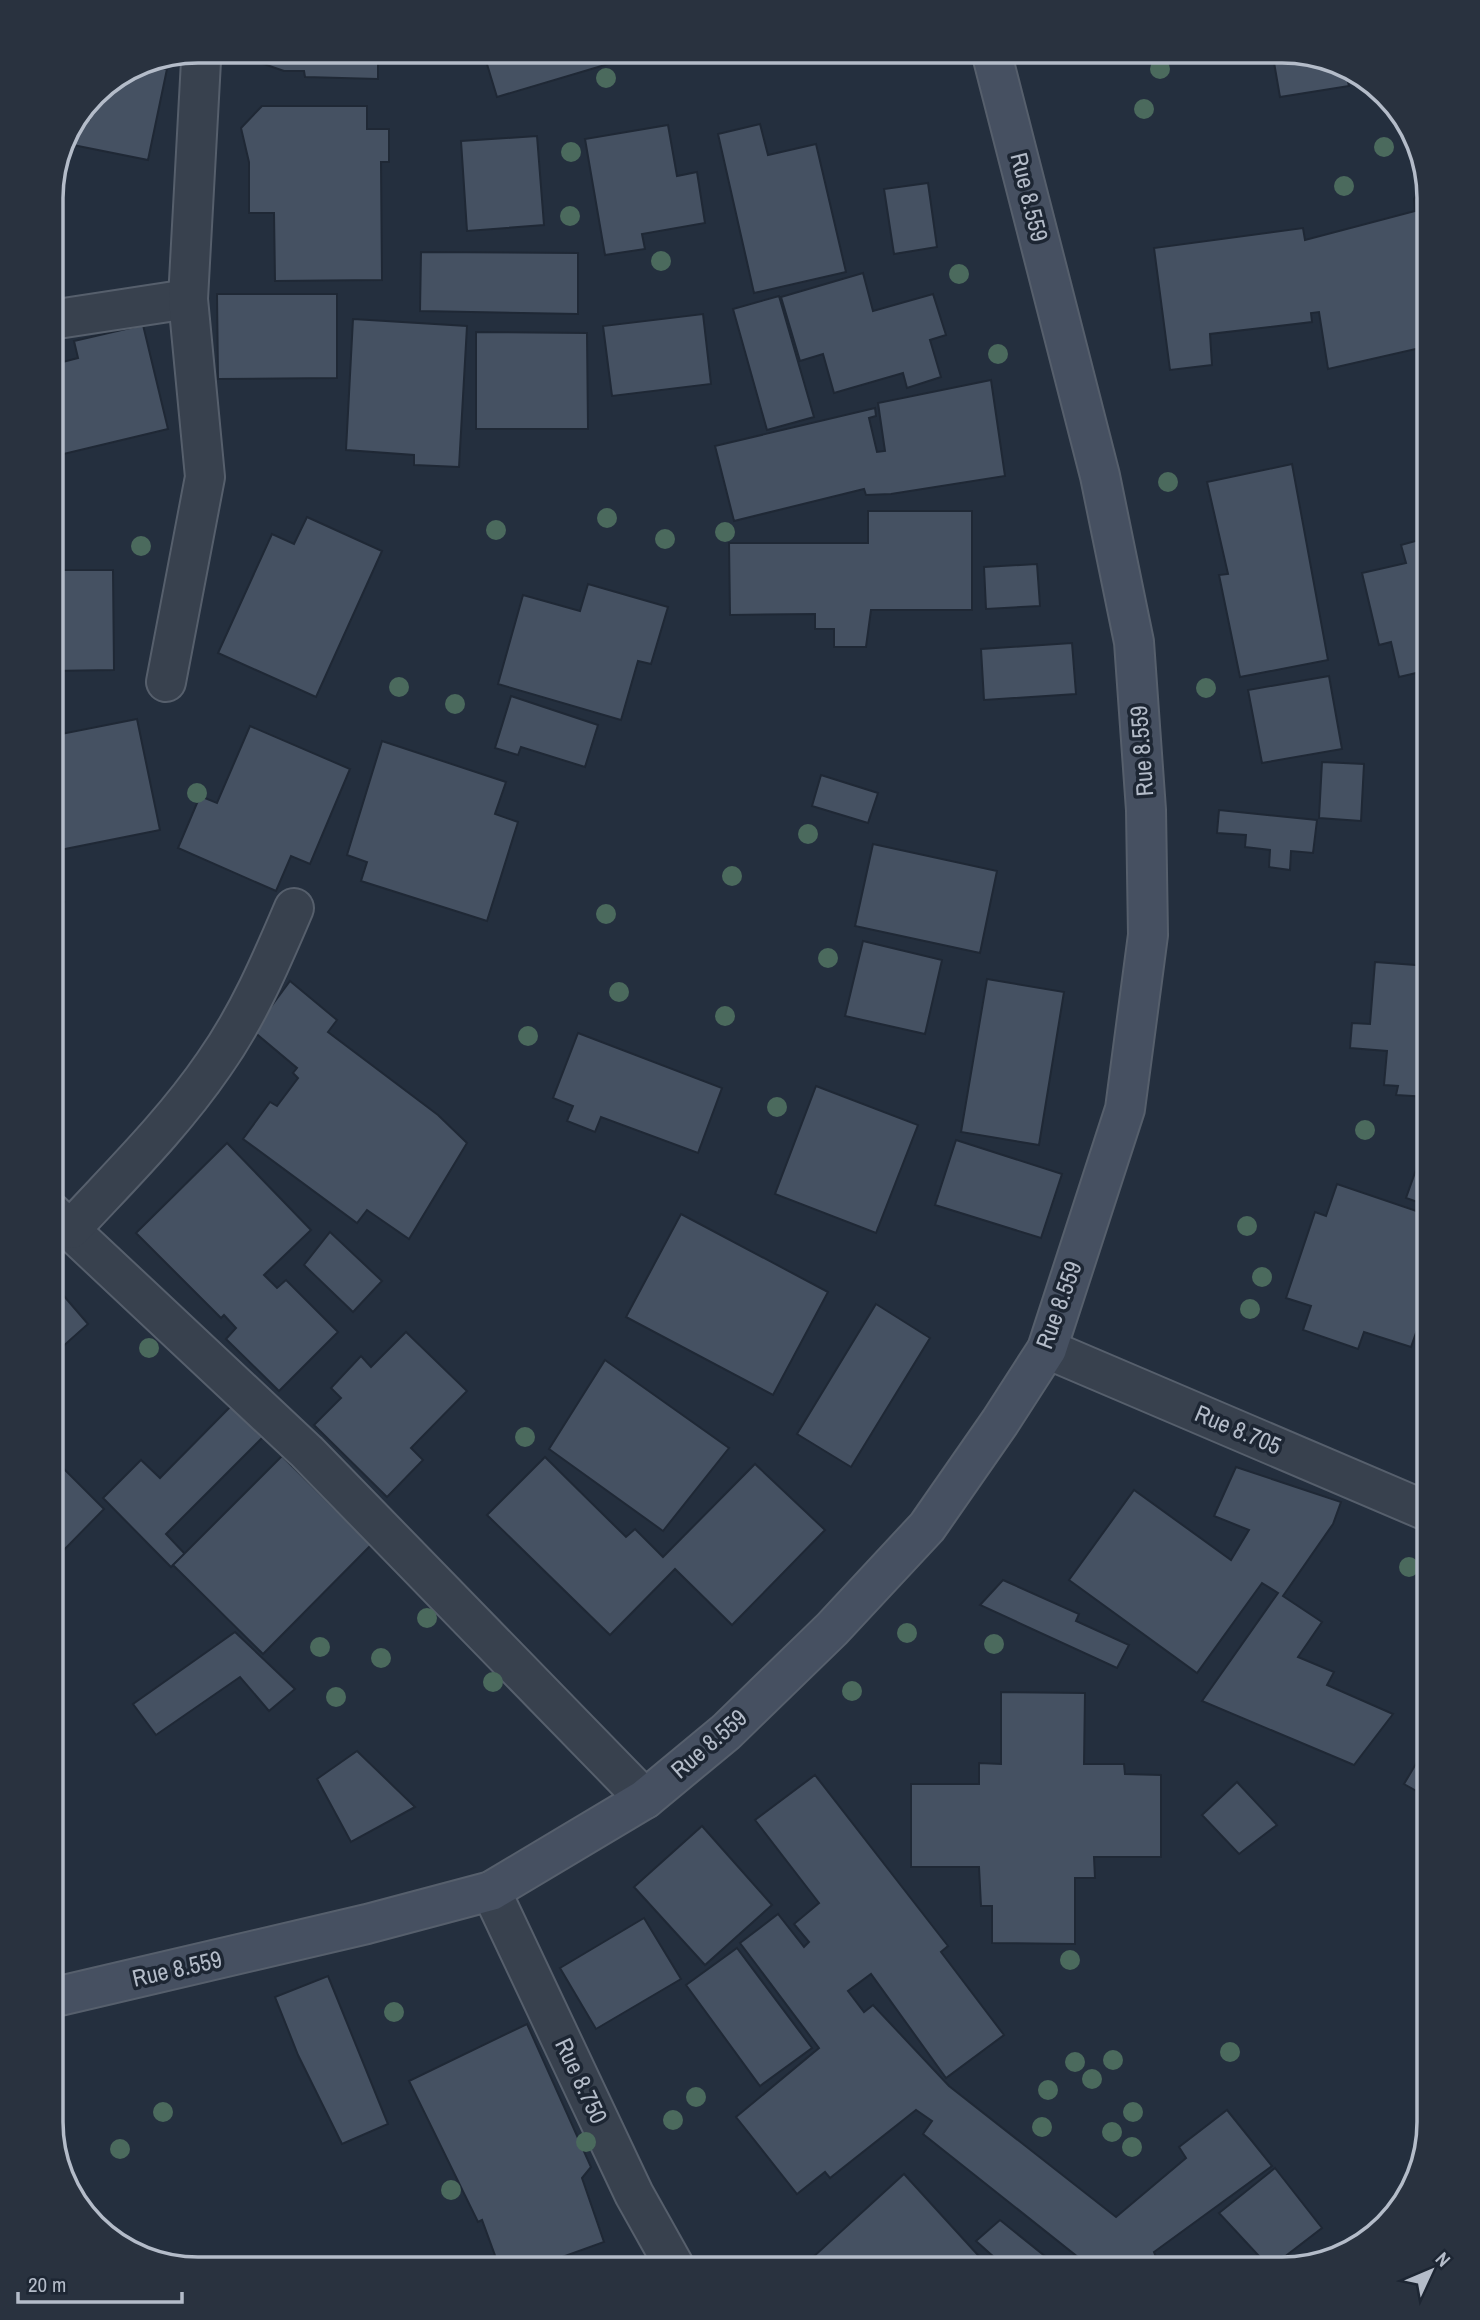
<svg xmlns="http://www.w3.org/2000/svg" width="1480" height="2320" font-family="'Archivo Narrow',sans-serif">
  <rect width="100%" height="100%" fill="#242f3e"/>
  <g fill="#455162" stroke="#1f2835" stroke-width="2">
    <polygon points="233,51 368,51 368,54 378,54 378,79 305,77 304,71 284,71 232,53"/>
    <polygon points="483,51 612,51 615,62 497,97"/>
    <polygon points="1272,51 1292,51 1345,69 1349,86 1280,97"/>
    <polygon points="139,64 167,69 148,160 63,143 66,133 78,116 90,119 95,93"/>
    <polygon points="262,106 367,106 367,129 389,129 389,162 381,162 382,280 275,281 274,213 249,213 249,162 241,128"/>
    <polygon points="760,124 768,155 816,144 846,272 754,293 718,134"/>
    <polygon points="668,125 677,176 697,172 705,223 642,234 645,249 605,255 585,139"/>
    <polygon points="537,136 544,225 467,231 461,141"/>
    <polygon points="1425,181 1429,198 1429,346 1328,369 1319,312 1311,313 1312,322 1210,334 1212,365 1170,370 1154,248 1303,228 1305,240 1415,211 1414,199"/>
    <polygon points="928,183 937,247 894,254 884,189"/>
    <polygon points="421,252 578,253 578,314 420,311"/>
    <polygon points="863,273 873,311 933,294 946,335 930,340 941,377 907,388 903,373 834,393 823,354 800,361 781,297"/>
    <polygon points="217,294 337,294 337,378 218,379"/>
    <polygon points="779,296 814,417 767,430 733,309"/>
    <polygon points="703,314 711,384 612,396 603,326"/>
    <polygon points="353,319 467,326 459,467 414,465 414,455 346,450"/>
    <polygon points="143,325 168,429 51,457 51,365 78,358 74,341"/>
    <polygon points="476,332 587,333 588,429 476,429"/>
    <polygon points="1429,375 1429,400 1424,376"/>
    <polygon points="991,380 1005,476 891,494 866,495 864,489 734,521 715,446 875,408 876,416 869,418 877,452 885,451 878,403"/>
    <polygon points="1292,464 1328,660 1240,677 1219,575 1228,574 1207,482"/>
    <polygon points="868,511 972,511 972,610 871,610 866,647 834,647 834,629 815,629 815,614 730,615 729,543 868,543"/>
    <polygon points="307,517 382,551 316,697 218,653 272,534 294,544"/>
    <polygon points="1419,540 1429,583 1429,670 1399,677 1391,642 1379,645 1362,573 1406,563 1401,545"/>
    <polygon points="1037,564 1040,606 986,609 984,567"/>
    <polygon points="51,570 113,570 114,670 51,671"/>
    <polygon points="588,584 668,607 651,664 638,661 621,720 498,684 523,595 580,611"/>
    <polygon points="1072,643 1076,694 984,700 981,649"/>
    <polygon points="1329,676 1342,749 1262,763 1248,690"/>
    <polygon points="511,696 598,725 585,767 521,747 518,755 495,748"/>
    <polygon points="137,719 160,830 55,851 51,832 51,736"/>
    <polygon points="250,726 350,769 310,864 291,856 276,891 178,848 200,796 217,803"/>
    <polygon points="382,741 506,782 495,814 518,822 487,921 361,881 367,862 347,855"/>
    <polygon points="1322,762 1364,764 1361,821 1319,818"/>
    <polygon points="821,775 878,793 868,823 812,806"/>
    <polygon points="1428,790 1429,790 1429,862 1423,862"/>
    <polygon points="1219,810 1317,820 1313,853 1291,851 1290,870 1269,867 1270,850 1245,847 1246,835 1217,833"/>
    <polygon points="873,844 997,871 980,953 855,926"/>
    <polygon points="51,896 64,902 51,928"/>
    <polygon points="863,941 942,960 925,1034 845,1016"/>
    <polygon points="1375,962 1429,966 1429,1097 1396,1095 1398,1086 1384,1085 1387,1051 1350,1048 1352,1023 1370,1024"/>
    <polygon points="987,979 1064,992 1039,1145 961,1132"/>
    <polygon points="290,981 337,1020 328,1032 438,1115 467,1143 409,1239 367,1210 357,1223 243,1139 270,1102 277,1106 298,1078 293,1073 297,1068 253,1031"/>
    <polygon points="578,1033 722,1088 698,1153 601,1117 595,1132 567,1121 573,1106 553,1098"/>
    <polygon points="816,1086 918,1125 876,1233 775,1194"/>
    <polygon points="956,1140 1062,1174 1041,1238 935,1205"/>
    <polygon points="227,1143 311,1230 264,1275 277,1288 286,1280 338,1332 279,1391 226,1339 236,1328 224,1315 221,1318 136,1233"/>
    <polygon points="1417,1167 1429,1171 1429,1206 1406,1198"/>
    <polygon points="1337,1184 1428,1215 1429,1210 1429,1318 1422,1316 1411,1347 1364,1332 1358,1349 1303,1330 1311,1306 1286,1298 1315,1212 1326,1216"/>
    <polygon points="681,1214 828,1292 773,1395 626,1317"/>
    <polygon points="330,1232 382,1281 353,1312 304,1265"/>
    <polygon points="51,1281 88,1324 51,1357"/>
    <polygon points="876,1304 930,1338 851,1467 797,1434"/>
    <polygon points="406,1332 467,1391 411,1448 423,1460 387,1497 314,1425 341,1398 331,1388 361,1356 371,1367"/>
    <polygon points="605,1360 729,1448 663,1531 549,1449"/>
    <polygon points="235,1402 267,1433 166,1534 185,1554 171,1567 103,1498 141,1460 160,1478"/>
    <polygon points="51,1456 104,1509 56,1558 51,1553"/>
    <polygon points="282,1456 371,1545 263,1654 173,1565"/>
    <polygon points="545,1457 626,1537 635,1529 663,1557 755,1464 825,1530 732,1625 675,1569 610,1635 487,1515"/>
    <polygon points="1236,1467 1341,1502 1333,1524 1283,1596 1322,1622 1298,1657 1334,1672 1327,1685 1393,1714 1354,1765 1202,1701 1278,1593 1262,1583 1197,1673 1069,1580 1134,1490 1231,1560 1249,1530 1214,1516"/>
    <polygon points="1003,1580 1079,1614 1076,1621 1129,1645 1117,1668 980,1605"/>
    <polygon points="235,1632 295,1689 269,1711 240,1677 156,1735 133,1704"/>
    <polygon points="1001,1692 1085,1693 1084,1764 1124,1764 1125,1774 1161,1775 1161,1857 1094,1857 1095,1878 1075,1878 1075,1944 992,1943 992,1906 981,1906 979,1867 911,1867 911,1784 979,1784 979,1763 1001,1764"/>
    <polygon points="357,1751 415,1807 351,1842 317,1779"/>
    <polygon points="1420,1757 1429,1762 1429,1798 1404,1784"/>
    <polygon points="815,1775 948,1946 941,1952 1004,2035 946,2078 871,1974 848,1991 864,2012 873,2005 949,2086 1116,2217 1186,2158 1179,2147 1227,2110 1272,2166 1154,2252 1161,2269 1093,2269 923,2134 932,2121 916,2110 830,2178 825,2172 797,2194 736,2117 819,2048 740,1943 778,1914 804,1947 809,1942 794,1924 819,1903 755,1820"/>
    <polygon points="1237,1782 1277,1825 1239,1854 1202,1815"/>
    <polygon points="702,1826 772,1905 705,1965 634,1887"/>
    <polygon points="644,1918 681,1979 596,2029 560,1968"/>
    <polygon points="737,1948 812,2048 760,2086 686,1985"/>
    <polygon points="328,1976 388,2124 342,2144 298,2055 275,1997"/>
    <polygon points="527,2024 591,2167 582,2178 604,2242 529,2269 500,2269 482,2220 478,2222 409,2081"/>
    <polygon points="1275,2168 1322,2228 1270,2268 1219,2213"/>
    <polygon points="904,2174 987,2265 982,2269 822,2269 812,2258"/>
    <polygon points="1000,2220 1061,2269 1001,2269 1004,2266 976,2241"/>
    <polygon points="442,2259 444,2269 387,2269"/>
  </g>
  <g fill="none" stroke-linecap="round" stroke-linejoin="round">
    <defs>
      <g id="minor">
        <polyline points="51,320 188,299"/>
        <polyline points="166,682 205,477 188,299 201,61 204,51"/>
        <polyline points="51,1212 307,1452 645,1799"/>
        <path d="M71,1229C120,1176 173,1124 214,1064C248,1016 271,962 294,908"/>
        <polyline points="1047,1349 1429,1512"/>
        <polyline points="491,1891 634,2194 676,2269"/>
      </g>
      <polyline id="secondary" points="51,1998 367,1924 491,1891 645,1799 726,1732 832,1629 927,1527 1000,1422 1047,1349 1125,1109 1148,935 1146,810 1134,642 1100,476 991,51"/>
    </defs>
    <use href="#minor" stroke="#565f6c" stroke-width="42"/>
    <use href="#secondary" stroke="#565f6c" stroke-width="42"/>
    <use href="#minor" stroke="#38414e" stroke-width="38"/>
    <use href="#secondary" stroke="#465061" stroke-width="38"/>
  </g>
  <g fill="#4b6a5d">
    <circle cx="1160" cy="69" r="10"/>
    <circle cx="606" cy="78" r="10"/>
    <circle cx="1144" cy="109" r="10"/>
    <circle cx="1384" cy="147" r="10"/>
    <circle cx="571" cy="152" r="10"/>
    <circle cx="1344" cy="186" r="10"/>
    <circle cx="570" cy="216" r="10"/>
    <circle cx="661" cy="261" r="10"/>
    <circle cx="959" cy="274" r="10"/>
    <circle cx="998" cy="354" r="10"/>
    <circle cx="1168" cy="482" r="10"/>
    <circle cx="607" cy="518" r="10"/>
    <circle cx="496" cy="530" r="10"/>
    <circle cx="725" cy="532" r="10"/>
    <circle cx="665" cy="539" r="10"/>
    <circle cx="141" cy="546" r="10"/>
    <circle cx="399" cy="687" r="10"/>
    <circle cx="1206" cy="688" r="10"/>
    <circle cx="455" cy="704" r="10"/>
    <circle cx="197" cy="793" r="10"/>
    <circle cx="808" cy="834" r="10"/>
    <circle cx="732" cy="876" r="10"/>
    <circle cx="606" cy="914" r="10"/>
    <circle cx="828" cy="958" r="10"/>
    <circle cx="619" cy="992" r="10"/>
    <circle cx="725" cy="1016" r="10"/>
    <circle cx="528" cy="1036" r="10"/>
    <circle cx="777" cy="1107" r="10"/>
    <circle cx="1365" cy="1130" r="10"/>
    <circle cx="1247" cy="1226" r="10"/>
    <circle cx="1262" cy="1277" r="10"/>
    <circle cx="1250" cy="1309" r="10"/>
    <circle cx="149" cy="1348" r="10"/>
    <circle cx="525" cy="1437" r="10"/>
    <circle cx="1409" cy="1567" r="10"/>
    <circle cx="427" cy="1618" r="10"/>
    <circle cx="907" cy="1633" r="10"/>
    <circle cx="994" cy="1644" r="10"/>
    <circle cx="320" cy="1647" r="10"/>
    <circle cx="381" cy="1658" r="10"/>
    <circle cx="493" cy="1682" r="10"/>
    <circle cx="852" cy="1691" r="10"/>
    <circle cx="336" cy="1697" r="10"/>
    <circle cx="1070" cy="1960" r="10"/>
    <circle cx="394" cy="2012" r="10"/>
    <circle cx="1230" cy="2052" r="10"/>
    <circle cx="1113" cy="2060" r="10"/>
    <circle cx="1075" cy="2062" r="10"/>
    <circle cx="1092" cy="2079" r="10"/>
    <circle cx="1048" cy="2090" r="10"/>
    <circle cx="696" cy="2097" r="10"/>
    <circle cx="163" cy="2112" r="10"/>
    <circle cx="1133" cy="2112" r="10"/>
    <circle cx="673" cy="2120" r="10"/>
    <circle cx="1042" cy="2127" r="10"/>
    <circle cx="1112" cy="2132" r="10"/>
    <circle cx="586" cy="2142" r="10"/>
    <circle cx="1132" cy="2147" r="10"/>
    <circle cx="120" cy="2149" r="10"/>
    <circle cx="451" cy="2190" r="10"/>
  </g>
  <g text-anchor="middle" stroke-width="7" stroke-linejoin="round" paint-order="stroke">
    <g font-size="24" fill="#b4bcc9" stroke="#1d2633">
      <text transform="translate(1029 197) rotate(76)" y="8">Rue 8.559</text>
      <text transform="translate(1142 751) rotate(-94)" y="8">Rue 8.559</text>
      <text transform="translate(1059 1305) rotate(-70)" y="8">Rue 8.559</text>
      <text transform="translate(1238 1430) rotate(23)" y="8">Rue 8.705</text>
      <text transform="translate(709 1744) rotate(-41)" y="8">Rue 8.559</text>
      <text transform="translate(177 1969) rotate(-13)" y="8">Rue 8.559</text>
      <text transform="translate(581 2081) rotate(65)" y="8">Rue 8.750</text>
    </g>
  </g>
  <path d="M0 0H1480V2320H0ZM198 63H1282A135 135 0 0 1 1417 198V2122A135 135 0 0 1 1282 2257H198A135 135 0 0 1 63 2122V198A135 135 0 0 1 198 63Z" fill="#29323f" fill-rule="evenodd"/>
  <path fill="none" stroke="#b4bcc9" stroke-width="3.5" d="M198 63H1282A135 135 0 0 1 1417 198V2122A135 135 0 0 1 1282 2257H198A135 135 0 0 1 63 2122V198A135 135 0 0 1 198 63Z"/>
  <g transform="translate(1431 2271) rotate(46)" stroke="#1d2633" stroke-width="5" paint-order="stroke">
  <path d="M0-5L12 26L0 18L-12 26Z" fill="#b4bcc9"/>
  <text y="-10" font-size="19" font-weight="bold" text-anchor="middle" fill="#b4bcc9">N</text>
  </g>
  <path d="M18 2292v10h164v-10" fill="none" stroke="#b4bcc9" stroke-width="3.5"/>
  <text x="28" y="2292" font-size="21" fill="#b4bcc9" stroke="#1d2633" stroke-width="5" paint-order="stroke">20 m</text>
</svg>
